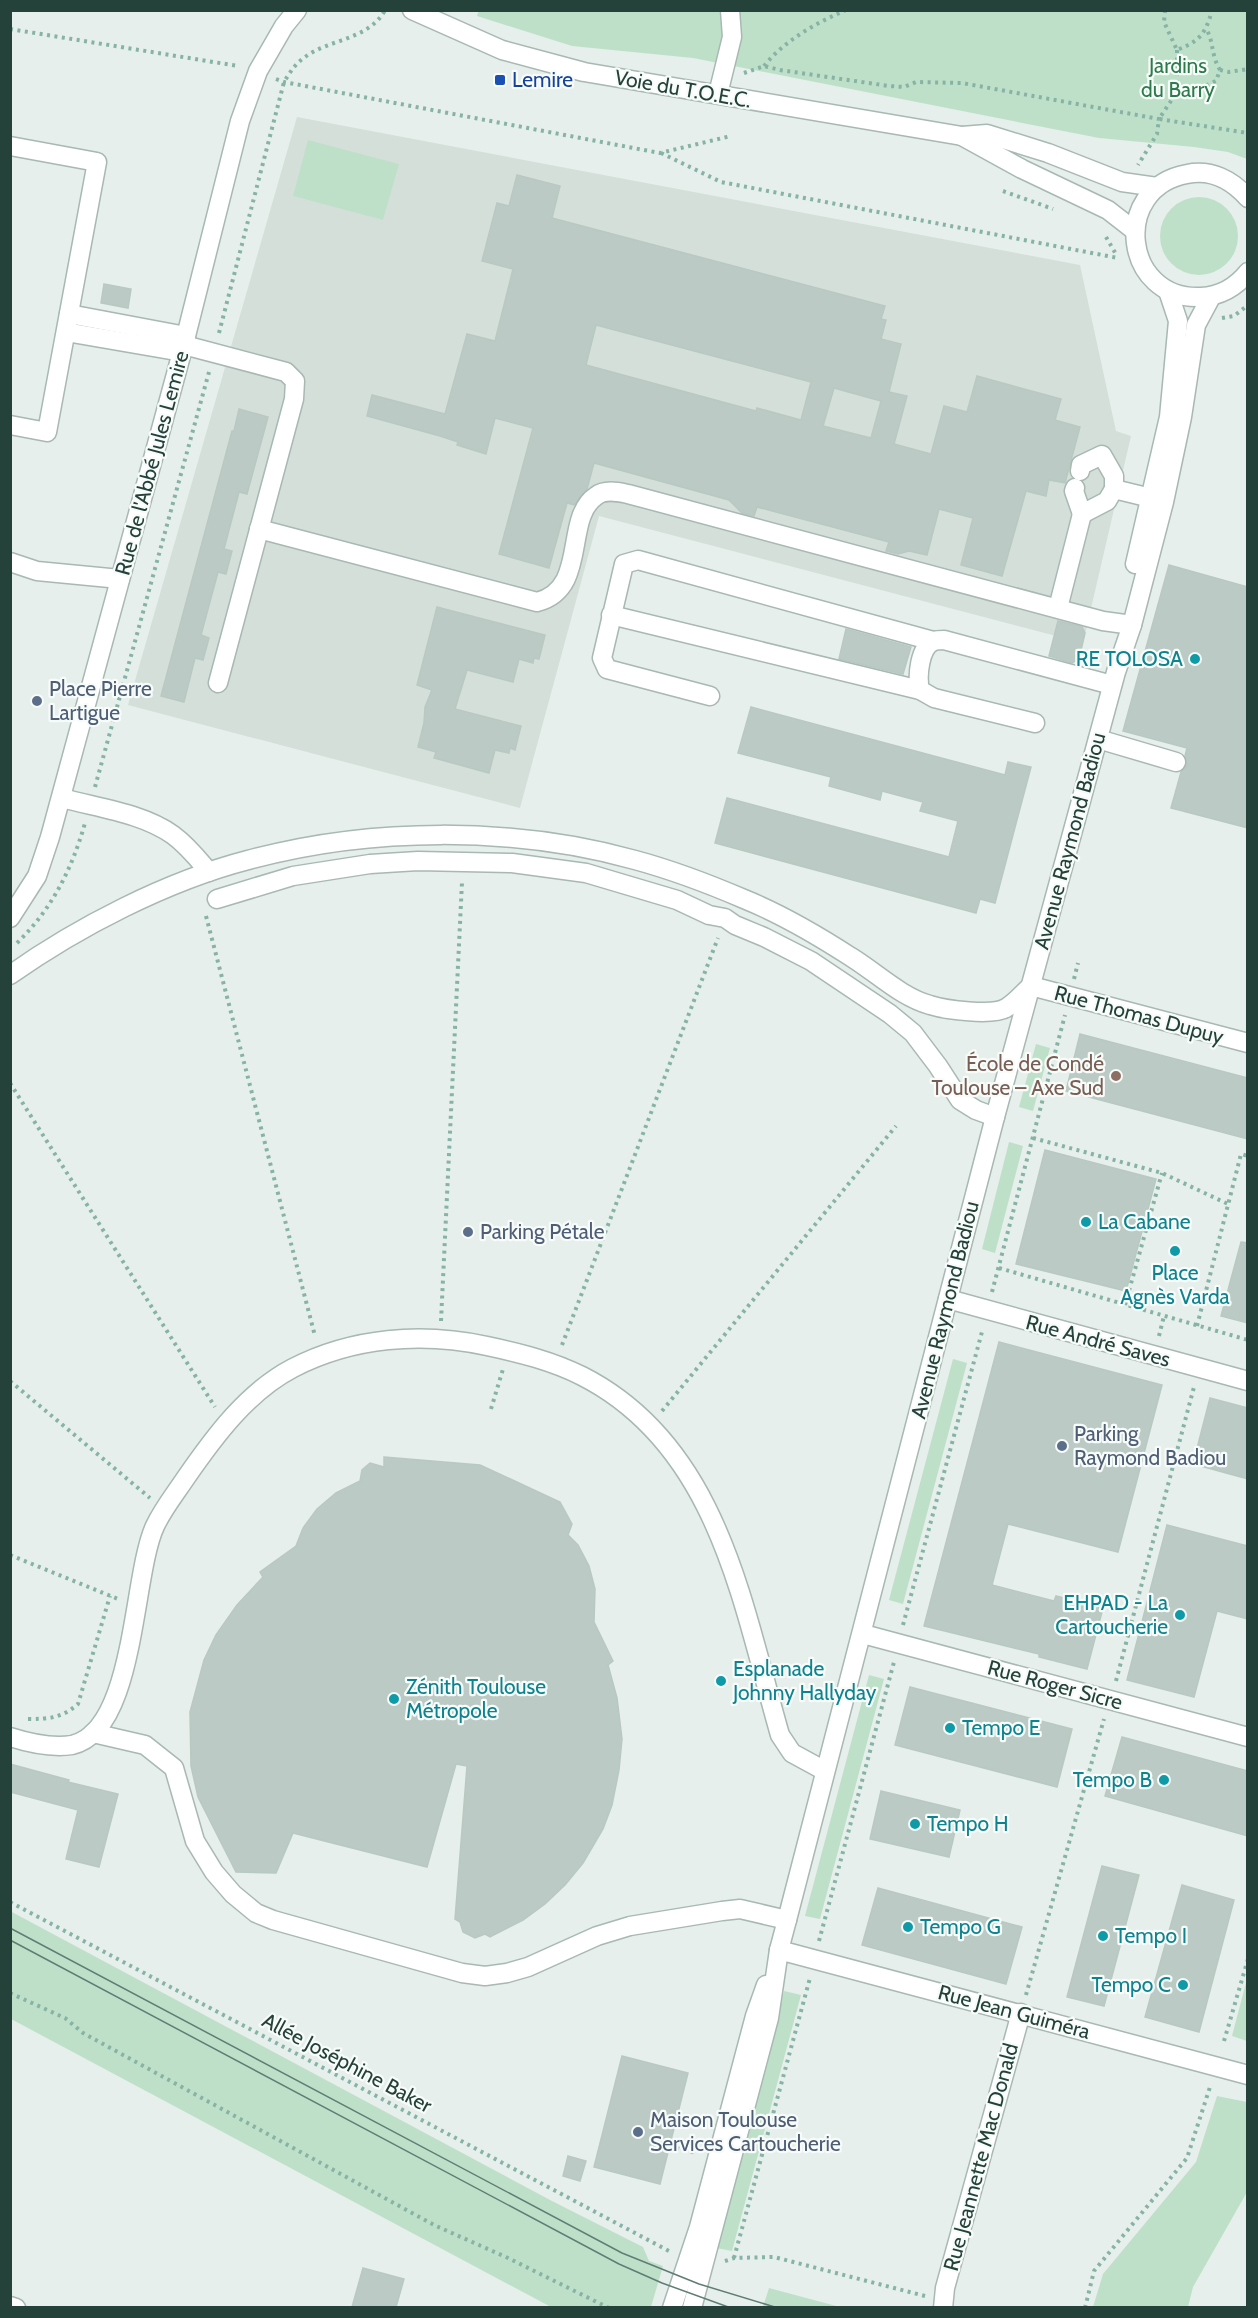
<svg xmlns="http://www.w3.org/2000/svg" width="1258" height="2318" font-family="Cabin,sans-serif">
  <rect width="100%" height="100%" fill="#e6efeb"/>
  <polygon fill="#d4dfda" points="297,117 1080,265 1116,431 1131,436 1083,643 599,516 520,808 128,705"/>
  <g fill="#bfe0c8">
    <polygon points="479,10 1247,11 1247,159 1228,152 1194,147 1099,138 693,58 572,46 477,16"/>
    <polygon points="308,140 399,164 383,220 293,196"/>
    <circle cx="1199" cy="236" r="39"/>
    <polygon points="1036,1044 1050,1048 1033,1111 1019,1107"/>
    <polygon points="1009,1142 1023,1146 995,1253 982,1249"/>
    <polygon points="953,1359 967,1363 903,1604 889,1600"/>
    <polygon points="869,1675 884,1679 820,1919 805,1916"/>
    <polygon points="10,1911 552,2201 643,2247 649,2261 663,2266 651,2307 551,2307 11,2019"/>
    <polygon points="1247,1979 1248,2041 1247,2041 1232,2036"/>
    <polygon points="784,1991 801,1995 732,2251 716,2248"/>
    <polygon points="1217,2096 1247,2102 1247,2192 1193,2287 1188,2307 1093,2307 1103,2274 1196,2162"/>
    <polygon points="769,2288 840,2307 763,2307"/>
  </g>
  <g fill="#bbcac4" stroke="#b8c9c2" stroke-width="1.5" fill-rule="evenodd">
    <path d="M517,175L560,186L552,218L885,306L881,319L886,320L881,339L901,344L889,392L907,396L894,444L931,454L944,406L967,412L977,376L1061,399L1055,420L1080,427L1065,483L1049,480L1046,496L1026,491L1002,576L961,565L973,518L939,509L927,555L909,551L898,554L886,551L889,542L757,507L754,516L742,513L729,500L594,463L587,489L574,505L567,503L549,568L499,554L533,428L495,418L486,454L457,445L458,442L440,436L367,416L372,395L445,414L467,334L495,341L513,269L482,261L497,203L509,206ZM596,325L811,382L801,420L757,408L756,411L586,365ZM834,388L881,401L871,438L823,426Z"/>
    <polygon points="104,284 131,289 128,308 101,303"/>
    <polygon points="239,409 268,417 247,494 239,492 224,549 232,551 226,574 218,572 201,635 209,638 203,660 195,658 184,702 161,696 232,431 234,431"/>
    <polygon points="1169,565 1248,587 1248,828 1171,808 1181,772 1187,765 1185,756 1187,748 1123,731"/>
    <polygon points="437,607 545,635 539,659 534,658 533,663 519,659 513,682 467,670 455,709 521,726 515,750 510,748 509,753 495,750 489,773 434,758 436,752 418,747 424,723 425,707 432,690 417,685"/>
    <polygon points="1058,621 1082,627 1085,633 1079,659 1072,663 1049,656"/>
    <polygon points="846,629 911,647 903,674 839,659"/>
    <polygon points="751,707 1005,775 1008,762 1031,767 995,903 980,899 976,913 715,843 727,798 949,857 958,821 920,811 923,802 882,791 880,800 829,786 831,777 738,753"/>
    <polygon points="1080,1034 1248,1078 1248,1139 1066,1091"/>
    <polygon points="1045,1150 1156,1179 1126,1291 1016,1264"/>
    <polygon points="1241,1242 1248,1243 1248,1323 1221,1316"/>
    <polygon points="999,1342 1162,1385 1118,1552 1008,1524 992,1585 1054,1601 1056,1596 1103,1608 1087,1669 1039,1657 1039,1654 924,1626"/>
    <polygon points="1210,1398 1248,1408 1248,1479 1193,1464"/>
    <polygon points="384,1457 480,1465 560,1502 572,1524 568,1535 578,1545 589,1566 595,1589 594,1622 613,1661 608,1665 617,1698 622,1739 619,1770 612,1805 603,1829 583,1863 565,1885 545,1904 523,1920 490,1937 485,1934 475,1938 463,1932 460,1922 455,1919 467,1766 456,1764 427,1867 293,1833 276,1873 236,1872 198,1797 191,1766 190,1712 204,1660 216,1635 237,1605 263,1577 260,1572 296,1546 303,1528 317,1509 336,1493 360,1481 362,1470 370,1463 384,1467"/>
    <polygon points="1167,1525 1248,1546 1248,1619 1217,1611 1194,1697 1127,1680"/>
    <polygon points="910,1687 1072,1729 1057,1787 895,1745"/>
    <polygon points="1122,1737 1248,1771 1248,1836 1105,1796"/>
    <polygon points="10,1764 69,1780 68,1782 118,1794 99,1867 66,1859 78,1810 10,1792"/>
    <polygon points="881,1791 960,1810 949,1857 870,1839"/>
    <polygon points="1102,1866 1139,1875 1104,2006 1067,1997"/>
    <polygon points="1182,1885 1234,1900 1199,2032 1145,2017"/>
    <polygon points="878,1888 1022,1927 1006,1984 862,1945"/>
    <polygon points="622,2056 688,2073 660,2184 594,2167"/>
    <polygon points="568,2156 586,2161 580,2181 563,2176"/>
    <polygon points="363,2268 404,2279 396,2307 352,2307"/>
  </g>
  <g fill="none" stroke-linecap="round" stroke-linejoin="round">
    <defs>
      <g id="minor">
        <polyline points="412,10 502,50 584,72 962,136 987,134 1048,153 1122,182 1157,187"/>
        <polyline points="718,94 732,37 730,10"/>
        <polyline points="962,136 1022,169 1108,210 1135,231"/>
        <polyline points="10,146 97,162 47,432 10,425"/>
        <path d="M1248,198C1232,180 1211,169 1187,174C1110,188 1123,301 1201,297C1220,296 1236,287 1248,272"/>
        <polyline points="69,314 186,336"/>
        <polyline points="66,332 182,352"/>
        <polyline points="184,345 286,372 295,381 294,399 218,683"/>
        <polyline points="1080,471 1081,465 1102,455 1114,476 1114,489 1163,501"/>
        <polyline points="1075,488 1074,491 1082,514 1107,501 1114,489"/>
        <path d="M259,529L537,602C589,589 563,518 596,496C605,489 618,492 628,494L1103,621L1132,625"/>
        <polyline points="10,562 37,571 120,579"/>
        <polyline points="1135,564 1169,417 1178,321 1168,291"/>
        <polyline points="1058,608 1082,514"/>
        <polyline points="611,615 920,690"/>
        <polyline points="710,696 607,669 602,658 624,564 638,560 933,641"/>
        <path d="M1035,723L934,698L920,690C917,677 919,647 934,641C937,640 941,640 944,640L1112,685"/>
        <polyline points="1098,739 1176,762"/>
        <path d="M62,798C98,808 142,813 173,835C188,846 198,859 209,872"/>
        <polyline points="217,899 293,876 370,864 418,861 512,863 586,873 677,900 709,915 725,918 735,925 764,937 811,961 890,1014 913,1033 938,1066 960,1100 976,1110 995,1117"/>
        <polyline points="10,918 37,876 50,837 182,352 240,121 258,71 284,26 297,10"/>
        <path d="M10,975C78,927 167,881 248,860C369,827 514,826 635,860C672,870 709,884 744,899C781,914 817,935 851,957C877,973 901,997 930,1005C946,1010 993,1016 1006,1008C1015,1003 1023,993 1031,986L1248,1043"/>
        <polyline points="948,1299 1248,1381"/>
        <polyline points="863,1634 1248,1737"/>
        <polyline points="93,1733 145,1745 174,1768 195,1841 214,1872 233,1894 256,1913 273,1920 462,1973 485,1976 507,1973 528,1967 597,1936 630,1926 722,1911 740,1909 787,1920"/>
        <path d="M10,1737C29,1743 53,1748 72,1745C136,1731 132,1575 155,1526C163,1509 175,1494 185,1479C214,1437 247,1392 293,1368C353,1337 422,1332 487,1346C520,1353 552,1361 582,1376C718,1445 742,1603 780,1735L792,1753L825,1771"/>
        <polyline points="779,1950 1248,2075"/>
        <polyline points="10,2306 16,2308"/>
        <polyline points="672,2308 699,2227 755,2016 766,1985"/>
        <polyline points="692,2308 769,2018 779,1950 787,1920 995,1117 1116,672 1132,625 1164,502 1182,417 1196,325 1211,297"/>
        <polyline points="943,2308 945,2288 1021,2013"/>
      </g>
    </defs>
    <use href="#minor" stroke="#a8b8b2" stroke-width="21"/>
    <g stroke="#86b3a5" stroke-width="4" stroke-dasharray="3 4.5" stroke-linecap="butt">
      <path d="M1165,10L1164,22L1177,50C1200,41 1206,33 1212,10"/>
      <polyline points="10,29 238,66"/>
      <polyline points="1177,50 1177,92 1159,119 1248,133"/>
      <path d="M764,66C785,40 816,23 846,10"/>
      <polyline points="1220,70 1229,72 1248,69"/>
      <polyline points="744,73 764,66 780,70 889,86 904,87 916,82 962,83 1159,119 1157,134 1138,165"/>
      <polyline points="276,79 284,82 660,153 731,136"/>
      <path d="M1177,92L1198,89L1216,81L1220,70C1211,55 1214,44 1207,30"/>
      <polyline points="661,153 721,182 1118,258"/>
      <polyline points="1003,191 1053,209"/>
      <polyline points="1106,237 1117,256"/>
      <polyline points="1222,318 1234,316 1248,305"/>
      <path d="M219,333L284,82C290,72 296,63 305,57C329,39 369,40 385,10"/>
      <polyline points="95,787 209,372"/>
      <polyline points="206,916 315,1336"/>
      <path d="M17,943C52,909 72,869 85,823"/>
      <polyline points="1074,979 1078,963"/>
      <polyline points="10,1083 215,1407"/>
      <polyline points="1033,1138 1162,1173 1228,1204"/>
      <polyline points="999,1268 1248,1340"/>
      <polyline points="992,1292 1065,1015"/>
      <polyline points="1125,1305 1162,1173"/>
      <polyline points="441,1321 462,882"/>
      <polyline points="1197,1326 1241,1154 1248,1156"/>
      <polyline points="1159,1336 1164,1316"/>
      <polyline points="562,1345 718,938"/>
      <polyline points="10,1381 150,1498"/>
      <polyline points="491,1409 503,1369"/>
      <polyline points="662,1411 896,1126"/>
      <polyline points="10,1555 118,1599"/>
      <polyline points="903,1625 983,1328"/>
      <polyline points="1116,1681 1194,1387"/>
      <path d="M28,1719C49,1719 62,1718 78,1704L110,1596"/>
      <polyline points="10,1902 669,2251"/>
      <polyline points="819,1941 894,1662"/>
      <polyline points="10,1993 65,2018 83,2033 434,2225 508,2258 609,2308"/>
      <polyline points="1026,1995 1104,1719"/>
      <polyline points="1224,2041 1248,1959"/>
      <polyline points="669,2146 696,2153"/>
      <polyline points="734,2258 810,1978"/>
      <polyline points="725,2261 734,2258 774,2257 925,2296"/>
      <polyline points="1085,2308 1094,2271 1187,2158 1210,2087"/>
    </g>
    <use href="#minor" stroke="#fff" stroke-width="18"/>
    <g stroke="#5f7d75" stroke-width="1.5">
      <polyline points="10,1928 622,2253 699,2284 778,2308"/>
      <polyline points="10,1940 619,2264 662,2283 731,2308"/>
    </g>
  </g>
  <rect fill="#1a4fb4" stroke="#f7fbf9" stroke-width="2" x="494" y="74" width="12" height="12" rx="3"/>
  <g fill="#0f9aa8" stroke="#f7fbf9" stroke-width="2">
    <circle cx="1195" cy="659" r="6"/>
    <circle cx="1086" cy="1222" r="6"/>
    <circle cx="1175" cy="1251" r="6"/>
    <circle cx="1180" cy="1615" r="6"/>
    <circle cx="721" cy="1681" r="6"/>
    <circle cx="394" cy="1699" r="6"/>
    <circle cx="950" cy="1728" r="6"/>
    <circle cx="1164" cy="1780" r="6"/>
    <circle cx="915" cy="1824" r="6"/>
    <circle cx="908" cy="1927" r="6"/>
    <circle cx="1103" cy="1936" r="6"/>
    <circle cx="1183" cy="1985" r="6"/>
  </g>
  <g fill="#5c6f8a" stroke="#f7fbf9" stroke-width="2">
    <circle cx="37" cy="701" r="6"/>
    <circle cx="468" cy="1232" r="6"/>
    <circle cx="1062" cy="1446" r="6"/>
    <circle cx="638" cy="2132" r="6"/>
  </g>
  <circle fill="#8d6e63" stroke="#f7fbf9" stroke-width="2" cx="1116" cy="1076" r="6"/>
  <g text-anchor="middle" stroke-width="4.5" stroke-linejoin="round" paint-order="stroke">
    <g font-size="21" fill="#2d7a4b" stroke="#f7fbf9">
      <text x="1178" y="73">Jardins<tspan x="1178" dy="24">du Barry</tspan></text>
    </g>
    <g font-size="21" fill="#164399" stroke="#f7fbf9" text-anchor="start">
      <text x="512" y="87">Lemire</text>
    </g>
    <g font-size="21" fill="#24423a" stroke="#f7fbf9">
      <text transform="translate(683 89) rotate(10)" y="7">Voie du T.O.E.C.</text>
      <text transform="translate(152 463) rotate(-75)" y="7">Rue de l'Abbé Jules Lemire</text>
      <text transform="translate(1070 841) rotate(-75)" y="7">Avenue Raymond Badiou</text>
      <text transform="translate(1139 1015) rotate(15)" y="7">Rue Thomas Dupuy</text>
      <text transform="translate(945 1310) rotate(-76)" y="7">Avenue Raymond Badiou</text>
      <text transform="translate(1098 1341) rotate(15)" y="7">Rue André Saves</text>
      <text transform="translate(1055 1685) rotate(15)" y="7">Rue Roger Sicre</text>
      <text transform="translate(1014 2012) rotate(15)" y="7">Rue Jean Guiméra</text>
      <text transform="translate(347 2063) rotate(28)" y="7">Allée Joséphine Baker</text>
      <text transform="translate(981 2157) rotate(-75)" y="7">Rue Jeannette Mac Donald</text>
    </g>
    <g font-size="21" fill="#0d838f" stroke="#f7fbf9" text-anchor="start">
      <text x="1183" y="666" text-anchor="end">RE TOLOSA</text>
      <text x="1098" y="1229">La Cabane</text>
      <text x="1175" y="1280" text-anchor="middle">Place<tspan x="1175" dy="24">Agnès Varda</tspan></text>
      <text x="1168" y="1610" text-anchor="end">EHPAD - La<tspan x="1168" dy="24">Cartoucherie</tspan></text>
      <text x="733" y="1676">Esplanade<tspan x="733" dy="24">Johnny Hallyday</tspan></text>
      <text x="406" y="1694">Zénith Toulouse<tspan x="406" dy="24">Métropole</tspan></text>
      <text x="962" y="1735">Tempo E</text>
      <text x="1152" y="1787" text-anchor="end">Tempo B</text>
      <text x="927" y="1831">Tempo H</text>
      <text x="920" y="1934">Tempo G</text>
      <text x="1115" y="1943">Tempo I</text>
      <text x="1171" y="1992" text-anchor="end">Tempo C</text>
    </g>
    <g font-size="21" fill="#4e5e75" stroke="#f7fbf9" text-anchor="start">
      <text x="49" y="696">Place Pierre<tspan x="49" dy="24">Lartigue</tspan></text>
      <text x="480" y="1239">Parking Pétale</text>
      <text x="1074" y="1441">Parking<tspan x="1074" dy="24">Raymond Badiou</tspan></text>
      <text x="650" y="2127">Maison Toulouse<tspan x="650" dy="24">Services Cartoucherie</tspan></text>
    </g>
    <g font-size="21" fill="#785e54" stroke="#f7fbf9" text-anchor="end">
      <text x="1104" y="1071">École de Condé<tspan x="1104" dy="24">Toulouse – Axe Sud</tspan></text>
    </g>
  </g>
  <rect width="1258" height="2318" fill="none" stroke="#24423a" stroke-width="24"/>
</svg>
